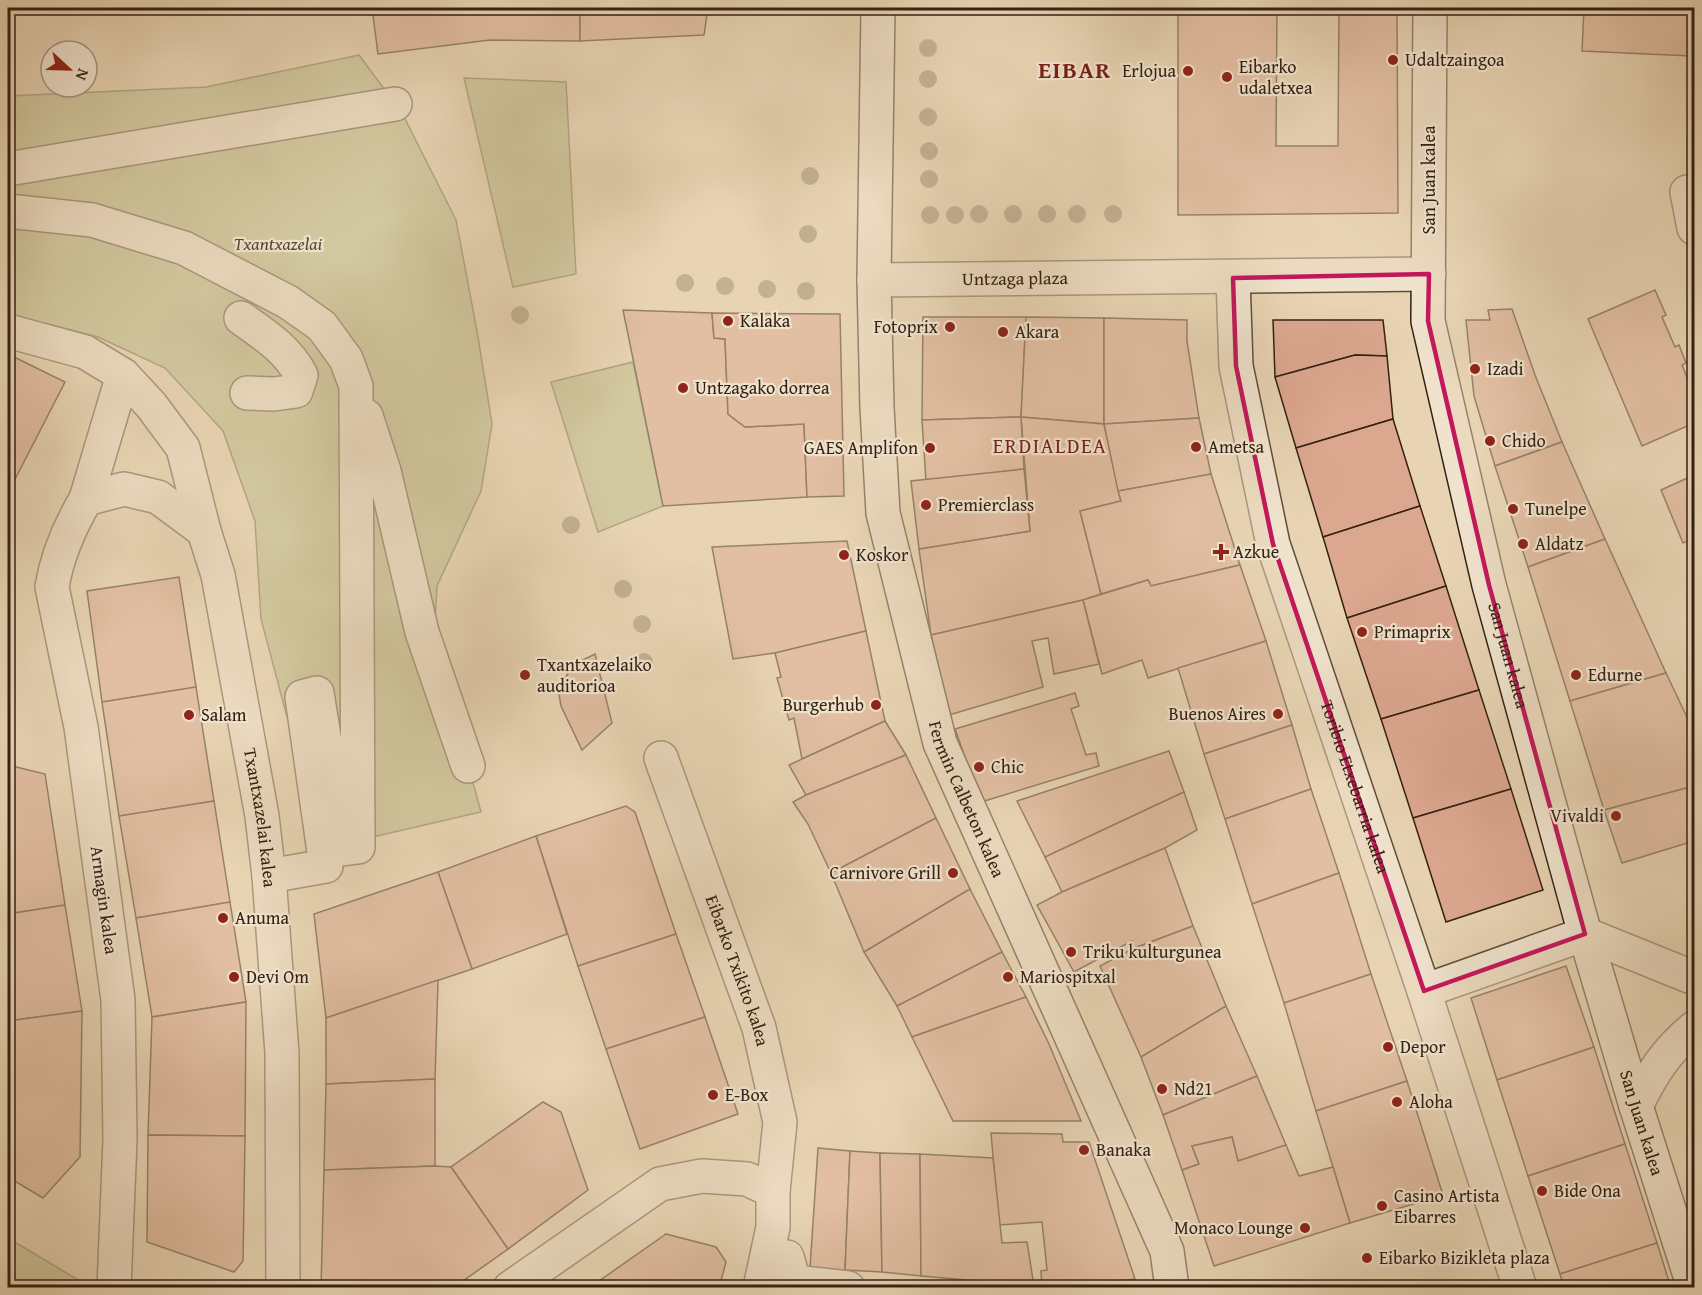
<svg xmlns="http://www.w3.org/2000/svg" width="1702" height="1295" font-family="'Gentium Book Plus',serif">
  <rect width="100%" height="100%" fill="#e8d4b3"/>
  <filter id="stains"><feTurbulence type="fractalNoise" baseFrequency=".00333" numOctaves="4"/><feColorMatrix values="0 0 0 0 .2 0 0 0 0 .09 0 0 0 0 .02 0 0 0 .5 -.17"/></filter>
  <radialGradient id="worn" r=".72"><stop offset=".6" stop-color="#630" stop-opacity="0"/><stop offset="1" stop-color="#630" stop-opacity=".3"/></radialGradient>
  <g fill="#babc8a" stroke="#776e4e" stroke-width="1.5">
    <polygon points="359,55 402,113 456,220 477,331 492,424 481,491 437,586 434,639 481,812 316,850 291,732 261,619 255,521 223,431 165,368 98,337 52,325 8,317 8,96 206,87"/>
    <polygon points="464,78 566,82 576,274 513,287"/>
    <polygon points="633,362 663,506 598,532 551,382"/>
    <polygon points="8,1238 90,1287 8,1287"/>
  </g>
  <g fill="#dca78f" stroke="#342112" stroke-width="1.5">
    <polygon points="372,8 580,8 580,41 490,40 378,54"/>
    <polygon points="580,8 708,8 704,35 580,41"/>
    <polygon points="1178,8 1277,8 1276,146 1338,146 1339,8 1397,8 1398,213 1178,215"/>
    <polygon points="1584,8 1680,8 1680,14 1693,14 1691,56 1582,51"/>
    <polygon points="1655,290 1666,315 1662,317 1675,347 1679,345 1686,363 1682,365 1694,395 1694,423 1642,446 1588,319"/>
    <polygon points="1512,309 1535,375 1562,442 1495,466 1474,396 1466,320 1490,320 1488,310"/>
    <polygon points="623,310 712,313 714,338 725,339 728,414 745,427 804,424 807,497 663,506"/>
    <polygon points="712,313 840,314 844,496 807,497 804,424 745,427 728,414 725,339 714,338"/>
    <polygon points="923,317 1026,317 1021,417 922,420"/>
    <polygon points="1026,317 1104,318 1104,424 1021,417"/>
    <polygon points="1104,318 1187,320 1187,341 1199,418 1104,424"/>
    <polygon points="1273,320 1383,320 1387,356 1355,355 1275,377"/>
    <polygon points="8,354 65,382 8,493"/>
    <polygon points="1355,355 1387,356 1393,419 1296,448 1275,377"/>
    <polygon points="1021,417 1104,424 1121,501 1080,511 1101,594 1083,600 931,635 919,549 1030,531"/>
    <polygon points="1021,417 1024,469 926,481 922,420"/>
    <polygon points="1199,418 1211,474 1118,491 1104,424"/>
    <polygon points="1393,419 1420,506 1323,537 1296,448"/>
    <polygon points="1562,442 1605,539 1528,567 1495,466"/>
    <polygon points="1024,469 1030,531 919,549 911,481"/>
    <polygon points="1211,474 1240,565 1151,586 1148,580 1101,594 1080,511 1121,501 1118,491"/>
    <polygon points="1694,475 1694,538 1683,543 1661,490"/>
    <polygon points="1420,506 1446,586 1347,618 1323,537"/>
    <polygon points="1605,539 1666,673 1570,701 1528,567"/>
    <polygon points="847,541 866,631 775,653 733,659 712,547"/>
    <polygon points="1240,565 1266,641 1148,678 1142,660 1102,674 1083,600 1148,580 1151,586"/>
    <polygon points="179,577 196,687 102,702 87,591"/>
    <polygon points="1446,586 1479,690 1381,719 1347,618"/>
    <polygon points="1083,600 1099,664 1054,674 1048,638 1032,641 1043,687 949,715 931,635"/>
    <polygon points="866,631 885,721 802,759 794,718 789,720 777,678 781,677 775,653"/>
    <polygon points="1266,641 1292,725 1204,754 1178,668"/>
    <polygon points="595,654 612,723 582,750 561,706 558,689 574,664"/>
    <polygon points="1666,673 1694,732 1694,786 1604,810 1570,701"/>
    <polygon points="196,687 214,801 119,816 102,702"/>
    <polygon points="1479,690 1511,789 1413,818 1381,719"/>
    <polygon points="1075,693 1079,706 1071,709 1086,755 1096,753 1099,766 981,802 955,729"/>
    <polygon points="885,721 906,755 806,795 789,765"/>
    <polygon points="1292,725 1311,789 1225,819 1204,754"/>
    <polygon points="1169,751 1184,792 1045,857 1017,801"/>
    <polygon points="906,755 936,818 831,873 808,824 793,802 806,795"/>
    <polygon points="8,765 45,774 65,905 8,914"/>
    <polygon points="1694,786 1694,841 1622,863 1604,810"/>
    <polygon points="1311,789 1339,873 1252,904 1225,819"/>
    <polygon points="1511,789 1543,890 1446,922 1413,818"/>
    <polygon points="1184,792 1197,830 1165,848 1062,892 1045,857"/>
    <polygon points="214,801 230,902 136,918 119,816"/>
    <polygon points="626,806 635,812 676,934 578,966 536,836"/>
    <polygon points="936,818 970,889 864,952 831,873"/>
    <polygon points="536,836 567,934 472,969 438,872"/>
    <polygon points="1165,848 1193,926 1132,949 1132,941 1074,972 1037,905 1062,892"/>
    <polygon points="438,872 472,969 326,1018 314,914"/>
    <polygon points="1339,873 1371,974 1284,1003 1252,904"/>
    <polygon points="970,889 1002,952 897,1006 864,952"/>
    <polygon points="230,902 246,1002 152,1017 136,918"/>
    <polygon points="65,905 82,1011 8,1021 8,914"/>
    <polygon points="1193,926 1226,1006 1141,1057 1100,966 1132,949"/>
    <polygon points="676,934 705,1017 606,1049 578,966"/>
    <polygon points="1002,952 1026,997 912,1037 897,1006"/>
    <polygon points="1566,966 1594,1047 1497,1080 1471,998"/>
    <polygon points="1371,974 1407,1081 1316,1111 1284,1003"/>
    <polygon points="438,980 435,1079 326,1084 326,1018"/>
    <polygon points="1026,997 1049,1044 1081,1121 953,1121 912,1037"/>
    <polygon points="246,1002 245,1136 148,1135 152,1017"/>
    <polygon points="1226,1006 1257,1076 1163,1115 1141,1057"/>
    <polygon points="82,1011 80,1157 43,1198 8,1177 8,1021"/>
    <polygon points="705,1017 738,1114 640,1149 606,1049"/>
    <polygon points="1594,1047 1625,1144 1528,1176 1497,1080"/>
    <polygon points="1257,1076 1286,1145 1238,1161 1232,1137 1192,1146 1199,1164 1182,1170 1163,1115"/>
    <polygon points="435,1079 435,1166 324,1170 326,1084"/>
    <polygon points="1407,1081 1443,1195 1350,1223 1316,1111"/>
    <polygon points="543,1102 561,1112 588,1190 508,1249 451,1167"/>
    <polygon points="991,1133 1062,1134 1063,1142 1089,1142 1135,1279 1067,1288 1042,1288 1041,1271 1047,1270 1042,1222 999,1225"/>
    <polygon points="148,1135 245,1136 243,1261 234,1272 147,1242"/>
    <polygon points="1232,1137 1238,1161 1286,1145 1299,1176 1333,1167 1350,1223 1214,1266 1182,1170 1199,1164 1192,1146"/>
    <polygon points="1625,1144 1657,1243 1560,1274 1528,1176"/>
    <polygon points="818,1148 850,1151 845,1270 810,1268"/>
    <polygon points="850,1151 880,1153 882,1272 845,1270"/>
    <polygon points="880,1153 920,1154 921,1276 882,1272"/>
    <polygon points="920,1154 993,1158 1002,1243 1027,1242 1034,1286 921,1276"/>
    <polygon points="435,1166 451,1167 508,1249 453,1288 321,1288 324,1170"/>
    <polygon points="666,1234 716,1247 726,1262 719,1288 589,1288"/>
    <polygon points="1657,1243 1671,1288 1564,1288 1560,1274"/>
  </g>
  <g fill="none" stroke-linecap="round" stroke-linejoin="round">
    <defs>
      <g id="street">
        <polyline points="8,169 395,104"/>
        <polyline points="1687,192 1694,228"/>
        <polyline points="8,211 92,220 184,248 288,302 322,326 346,359 356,386 358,847 342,849 317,693 302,697 326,866 269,876"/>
        <path id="s1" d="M1233,278L1236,366L1273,544L1424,991L1520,1288"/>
        <path id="s2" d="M874,280L1429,274"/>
        <path d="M241,318C265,335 287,349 301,375L296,391L274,394L247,393"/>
        <path id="s3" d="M8,331L85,352L123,375L151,405L183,448L204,531L218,575L262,816L269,876L282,1053L283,1288"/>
        <polyline points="366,416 384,471 422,632 468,766"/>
        <polyline points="86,499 123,375"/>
        <path id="s4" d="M661,758L759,1028L780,1122L773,1191V1227L760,1288"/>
        <polyline points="1424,991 1585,934 1694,978"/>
        <path d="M1636,1106C1652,1073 1666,1051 1694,1028"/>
        <polyline points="768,1254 787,1257 794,1282 848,1288"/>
        <path d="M114,1288L120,1139L118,1000L81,727L52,587C57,556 70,526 86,499L124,489L158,497L204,531"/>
        <polyline points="510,1288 660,1184 702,1176 747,1179 773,1191"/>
      </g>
      <g id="secondary">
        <path id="s5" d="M878,8L874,280L877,408L883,513L940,743L1167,1251L1172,1288"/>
        <path id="s6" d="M1430,8L1428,321L1489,585L1585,934L1636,1106L1694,1288"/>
      </g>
    </defs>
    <use href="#street" stroke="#614e3a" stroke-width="36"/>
    <use href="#secondary" stroke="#342112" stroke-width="36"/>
    <use href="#street" stroke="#f0e3ce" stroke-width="33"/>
    <use href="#secondary" stroke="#f0e3ce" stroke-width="33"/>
  </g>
  <g fill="#98876b">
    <circle cx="928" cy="48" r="9"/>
    <circle cx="928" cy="79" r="9"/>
    <circle cx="928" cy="117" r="9"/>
    <circle cx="929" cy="151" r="9"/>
    <circle cx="810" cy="176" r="9"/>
    <circle cx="929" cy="179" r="9"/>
    <circle cx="979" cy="214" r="9"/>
    <circle cx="1013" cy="214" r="9"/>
    <circle cx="1047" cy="214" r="9"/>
    <circle cx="1077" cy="214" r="9"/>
    <circle cx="1113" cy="214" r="9"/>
    <circle cx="930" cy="215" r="9"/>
    <circle cx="955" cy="215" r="9"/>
    <circle cx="808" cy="234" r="9"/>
    <circle cx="685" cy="283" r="9"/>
    <circle cx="725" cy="286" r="9"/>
    <circle cx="767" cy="289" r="9"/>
    <circle cx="806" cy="291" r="9"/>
    <circle cx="520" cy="315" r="9"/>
    <circle cx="571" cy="525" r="9"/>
    <circle cx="623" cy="589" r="9"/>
    <circle cx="642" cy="624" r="9"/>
    <circle cx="644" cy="662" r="9"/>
  </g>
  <path d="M0 0H1702V1295H0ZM1429,274L1428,321L1489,585L1585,934L1424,991L1273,544L1236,366L1233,278Z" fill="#e8d4b3" fill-opacity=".55" fill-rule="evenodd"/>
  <path fill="none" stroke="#c2185b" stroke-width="4.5" stroke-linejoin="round" d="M1429,274L1428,321L1489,585L1585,934L1424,991L1273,544L1236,366L1233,278Z"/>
  <g fill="#8f2418" stroke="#f0e3ce" stroke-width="2">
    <circle cx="1393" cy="60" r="6"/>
    <circle cx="1188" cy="71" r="6"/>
    <circle cx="1227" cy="77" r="6"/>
    <circle cx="728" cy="321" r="6"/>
    <circle cx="950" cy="327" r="6"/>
    <circle cx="1003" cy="332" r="6"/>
    <circle cx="1475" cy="369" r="6"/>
    <circle cx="683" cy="388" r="6"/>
    <circle cx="1490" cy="441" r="6"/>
    <circle cx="1196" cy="447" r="6"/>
    <circle cx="930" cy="448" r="6"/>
    <circle cx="926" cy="505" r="6"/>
    <circle cx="1513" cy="509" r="6"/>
    <circle cx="1523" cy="544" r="6"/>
    <path d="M1218 543h6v6h6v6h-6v6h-6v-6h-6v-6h6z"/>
    <circle cx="844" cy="555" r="6"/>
    <circle cx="1362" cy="632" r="6"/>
    <circle cx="525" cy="675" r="6"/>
    <circle cx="1576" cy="675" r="6"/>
    <circle cx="876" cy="705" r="6"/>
    <circle cx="1278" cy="714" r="6"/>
    <circle cx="189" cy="715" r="6"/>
    <circle cx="979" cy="767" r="6"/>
    <circle cx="1616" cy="816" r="6"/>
    <circle cx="953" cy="873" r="6"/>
    <circle cx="223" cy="918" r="6"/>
    <circle cx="1071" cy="952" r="6"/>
    <circle cx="234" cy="977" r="6"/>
    <circle cx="1008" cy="977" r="6"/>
    <circle cx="1388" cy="1047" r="6"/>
    <circle cx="1162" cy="1089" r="6"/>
    <circle cx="713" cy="1095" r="6"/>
    <circle cx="1397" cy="1102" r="6"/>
    <circle cx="1084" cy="1150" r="6"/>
    <circle cx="1542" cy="1191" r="6"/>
    <circle cx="1382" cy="1206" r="6"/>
    <circle cx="1305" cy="1228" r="6"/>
    <circle cx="1367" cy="1258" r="6"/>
  </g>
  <g text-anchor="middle" stroke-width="4.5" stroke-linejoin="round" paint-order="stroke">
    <g font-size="18" fill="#342112" stroke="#f0e3ce" text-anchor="start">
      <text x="1405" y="66">Udaltzaingoa</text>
      <text x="1239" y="73">Eibarko<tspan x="1239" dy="21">udaletxea</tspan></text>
      <text x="1176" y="77" text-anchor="end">Erlojua</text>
      <text x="740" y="327">Kalaka</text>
      <text x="938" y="333" text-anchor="end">Fotoprix</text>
      <text x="1015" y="338">Akara</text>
      <text x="1487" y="375">Izadi</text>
      <text x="695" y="394">Untzagako dorrea</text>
      <text x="1502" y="447">Chido</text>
      <text x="1208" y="453">Ametsa</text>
      <text x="918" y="454" text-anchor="end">GAES Amplifon</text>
      <text x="938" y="511">Premierclass</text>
      <text x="1525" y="515">Tunelpe</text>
      <text x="1535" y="550">Aldatz</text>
      <text x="1233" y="558">Azkue</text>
      <text x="856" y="561">Koskor</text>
      <text x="1374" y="638">Primaprix</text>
      <text x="537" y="671">Txantxazelaiko<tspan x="537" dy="21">auditorioa</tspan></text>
      <text x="1588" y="681">Edurne</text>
      <text x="864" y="711" text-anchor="end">Burgerhub</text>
      <text x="1266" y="720" text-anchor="end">Buenos Aires</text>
      <text x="201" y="721">Salam</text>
      <text x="991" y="773">Chic</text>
      <text x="1604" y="822" text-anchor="end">Vivaldi</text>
      <text x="941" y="879" text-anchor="end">Carnivore Grill</text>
      <text x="235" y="924">Anuma</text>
      <text x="1083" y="958">Triku kulturgunea</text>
      <text x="246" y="983">Devi Om</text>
      <text x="1020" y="983">Mariospitxal</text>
      <text x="1400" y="1053">Depor</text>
      <text x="1174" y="1095">Nd21</text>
      <text x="725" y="1101">E-Box</text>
      <text x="1409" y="1108">Aloha</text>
      <text x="1096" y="1156">Banaka</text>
      <text x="1554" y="1197">Bide Ona</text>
      <text x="1394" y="1202">Casino Artista<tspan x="1394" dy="21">Eibarres</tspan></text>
      <text x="1293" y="1234" text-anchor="end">Monaco Lounge</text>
      <text x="1379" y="1264">Eibarko Bizikleta plaza</text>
    </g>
    <g font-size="18" fill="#342112" stroke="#f0e3ce">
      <text transform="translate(1429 180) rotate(-90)" y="6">San Juan kalea</text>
      <text dy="6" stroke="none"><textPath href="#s2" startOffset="141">Untzaga plaza</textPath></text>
      <text dy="6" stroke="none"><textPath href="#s6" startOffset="657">San Juan kalea</textPath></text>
      <text dy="6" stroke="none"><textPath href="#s1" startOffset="526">Toribio Etxebarria kalea</textPath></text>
      <text dy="6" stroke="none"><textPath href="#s5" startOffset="804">Fermin Calbeton kalea</textPath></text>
      <text dy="6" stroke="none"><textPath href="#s3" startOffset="597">Txantxazelai kalea</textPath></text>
      <text transform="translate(104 900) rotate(82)" y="6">Armagin kalea</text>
      <text dy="6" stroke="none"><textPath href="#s4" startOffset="226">Eibarko Txikito kalea</textPath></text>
      <text dy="6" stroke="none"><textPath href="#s6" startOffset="1143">San Juan kalea</textPath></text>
    </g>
    <g font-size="18" font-style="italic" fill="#564830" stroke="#f0e3ce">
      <text x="278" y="250">Txantxazelai</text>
    </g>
    <g font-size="21" letter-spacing="1.5" fill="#7a1f14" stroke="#f0e3ce">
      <text x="1050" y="453">ERDIALDEA</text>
    </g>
    <g font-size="24" font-weight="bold" letter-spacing="1.5" fill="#7a1f14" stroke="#f0e3ce">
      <text x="1075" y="78">EIBAR</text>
    </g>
  </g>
  <rect width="1702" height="1295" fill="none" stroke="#e8d4b3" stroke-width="30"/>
  <rect x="9" y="9" width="1684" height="1277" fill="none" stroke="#342112" stroke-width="3"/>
  <rect x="15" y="15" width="1672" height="1265" fill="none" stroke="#342112" stroke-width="1.5"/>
  <g transform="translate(69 69) rotate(112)"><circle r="28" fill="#f0e3ce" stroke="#a59583" stroke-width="1.5"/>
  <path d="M0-4.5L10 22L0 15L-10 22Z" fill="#8f2418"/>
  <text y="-9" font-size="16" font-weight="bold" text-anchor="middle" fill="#342112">N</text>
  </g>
  <rect width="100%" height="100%" filter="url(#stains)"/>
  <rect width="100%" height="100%" fill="url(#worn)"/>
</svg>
